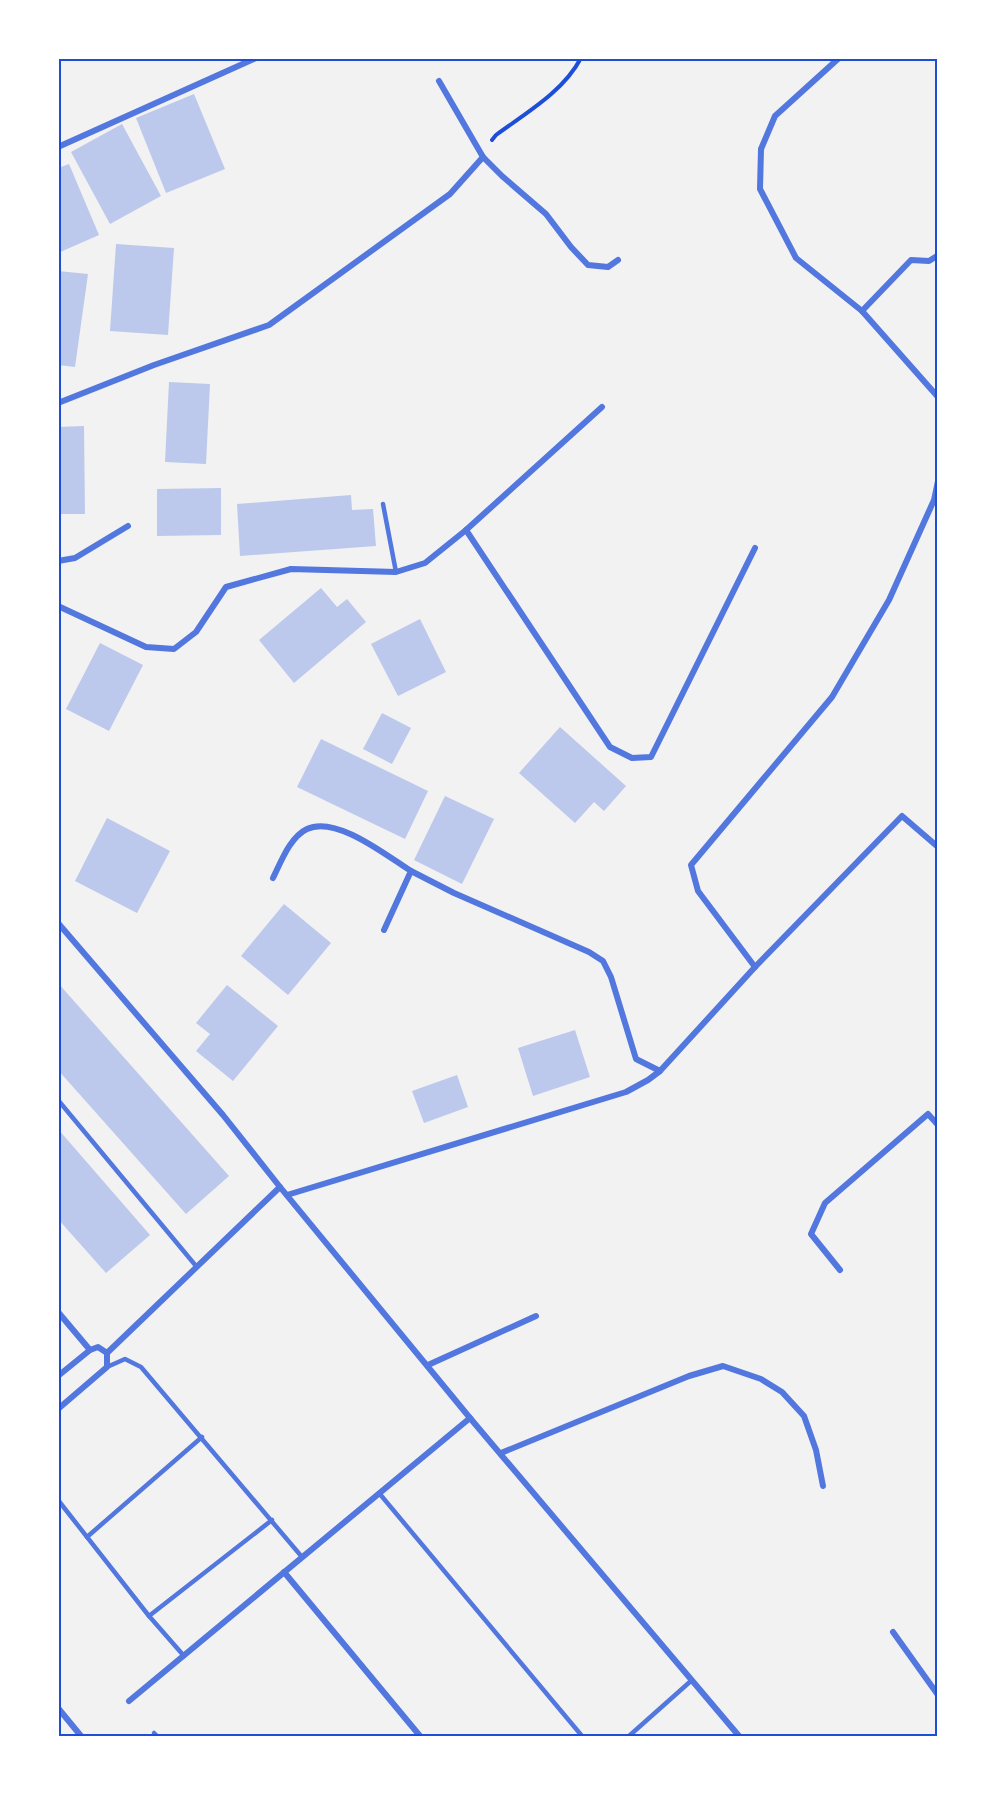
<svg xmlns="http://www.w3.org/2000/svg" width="996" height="1795" font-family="Inter,sans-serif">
  <rect width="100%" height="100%" fill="#f2f2f2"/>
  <g fill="#bdc9ec">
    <polygon points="194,94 225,169 166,193 136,118"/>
    <polygon points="122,124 161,196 110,224 71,152"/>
    <polygon points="69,164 99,235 58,253 58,168"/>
    <polygon points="116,244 174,248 168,335 110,331"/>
    <polygon points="58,271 88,274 75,367 58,365"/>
    <polygon points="169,382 210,384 206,464 165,462"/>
    <polygon points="84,426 85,514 58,514 58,427"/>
    <polygon points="221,488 221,535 157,536 157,489"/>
    <polygon points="351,495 352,510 373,509 376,546 240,556 237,504"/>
    <polygon points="321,588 337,607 347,599 366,622 294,683 259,640"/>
    <polygon points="420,619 446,672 398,696 371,644"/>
    <polygon points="100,643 143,665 109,731 66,709"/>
    <polygon points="382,713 411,728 392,764 363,749"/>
    <polygon points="560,727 626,786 604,811 594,802 575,823 519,773"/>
    <polygon points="321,739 428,791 405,839 297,787"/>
    <polygon points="445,796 494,819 462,884 414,860"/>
    <polygon points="107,818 170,851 137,913 75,881"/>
    <polygon points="284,904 331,943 288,995 241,956"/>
    <polygon points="58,983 229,1176 186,1214 58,1070"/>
    <polygon points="227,985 278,1026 233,1081 196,1051 210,1034 196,1023"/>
    <polygon points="575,1030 590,1077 533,1096 518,1048"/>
    <polygon points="457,1075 468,1107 424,1123 412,1091"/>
    <polygon points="58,1129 150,1235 106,1273 58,1219"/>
  </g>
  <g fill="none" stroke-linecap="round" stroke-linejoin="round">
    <path stroke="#1d4ed8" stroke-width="4" d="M492,140L496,135C526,113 563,92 581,58"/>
    <g stroke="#5277de" stroke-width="4.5">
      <polyline points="383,504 396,572"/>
      <polyline points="58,1100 196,1266"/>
      <polyline points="107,1367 125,1359 141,1367 302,1557"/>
      <polyline points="379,1493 582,1736"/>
      <polyline points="58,1500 149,1616"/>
      <polyline points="87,1537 202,1437"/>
      <polyline points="184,1656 149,1616 272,1520"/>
      <polyline points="154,1733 157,1736"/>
      <polyline points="629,1736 692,1680"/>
    </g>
    <g stroke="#5277de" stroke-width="6">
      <polyline points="839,58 775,116 761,149 760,189 796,258 862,311 938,397"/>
      <polyline points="439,81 483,157 502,176 546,214 571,247 588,265 608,267 618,260"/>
      <polyline points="58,147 256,58"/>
      <polyline points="862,311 911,260 929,261 937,256"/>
      <polyline points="58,403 154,365 269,325 450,194 483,157"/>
      <polyline points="466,530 610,747 632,758 651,757 755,548"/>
      <polyline points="58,561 75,558 128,526"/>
      <polyline points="58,606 146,647 174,649 196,632 226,587 291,569 396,572 425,563 466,530 602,407"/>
      <polyline points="411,871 454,893 589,952 603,961 611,977 636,1059 660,1071"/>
      <path d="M273,878C281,862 290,837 307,829C336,815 387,856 411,871L384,930"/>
      <polyline points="58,923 223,1115 280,1187 470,1418 739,1736"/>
      <polyline points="755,967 698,891 691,865 832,697 889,600 934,500 938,481"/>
      <polyline points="287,1195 626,1092 648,1080 660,1071 755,967 902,816 938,847"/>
      <polyline points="840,1270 811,1234 825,1203 928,1114 938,1125"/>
      <polyline points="58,1312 90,1350"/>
      <polyline points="107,1353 280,1187"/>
      <polyline points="428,1365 536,1316"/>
      <polyline points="58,1376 90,1350 98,1347 107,1353 107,1367 58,1409"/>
      <polyline points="501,1453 689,1376 723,1366 761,1379 782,1392 804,1416 816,1450 823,1486"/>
      <polyline points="284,1572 420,1736"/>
      <polyline points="893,1632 938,1695"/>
      <polyline points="129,1701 470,1418"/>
      <polyline points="58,1708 81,1736"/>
    </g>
  </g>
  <rect width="996" height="1795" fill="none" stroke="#ffffff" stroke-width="120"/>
  <rect x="60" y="60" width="876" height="1675" fill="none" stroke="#1d4ed8" stroke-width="2"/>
</svg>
